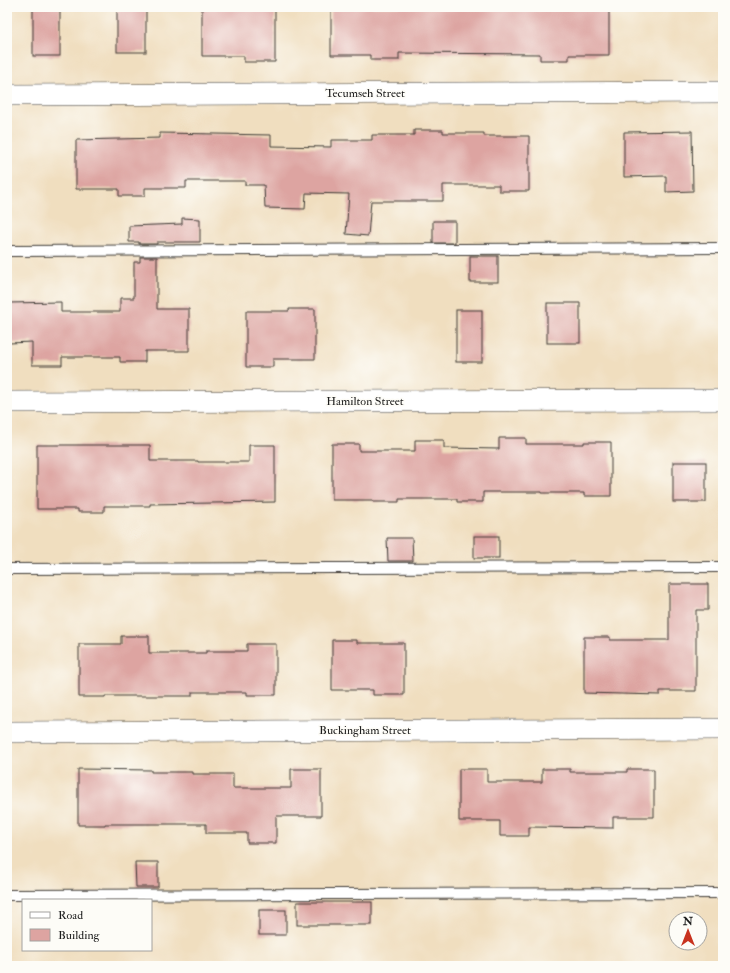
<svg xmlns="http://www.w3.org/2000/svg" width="730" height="973" font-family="'IM FELL Double Pica',serif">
  <rect width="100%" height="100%" fill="#fdfcf7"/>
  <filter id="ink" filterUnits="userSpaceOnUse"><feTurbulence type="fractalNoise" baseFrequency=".025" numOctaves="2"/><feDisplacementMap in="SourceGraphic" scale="8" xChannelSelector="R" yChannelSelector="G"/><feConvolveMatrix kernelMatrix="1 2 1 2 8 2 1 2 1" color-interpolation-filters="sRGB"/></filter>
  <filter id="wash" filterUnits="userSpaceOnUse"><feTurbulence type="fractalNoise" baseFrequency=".012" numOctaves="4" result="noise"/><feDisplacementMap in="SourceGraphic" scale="16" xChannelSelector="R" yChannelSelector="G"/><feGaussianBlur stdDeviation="0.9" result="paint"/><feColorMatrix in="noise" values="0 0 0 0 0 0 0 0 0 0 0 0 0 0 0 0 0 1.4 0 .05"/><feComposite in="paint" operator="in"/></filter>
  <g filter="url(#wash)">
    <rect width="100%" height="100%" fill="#f0debf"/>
    <g id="blocks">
      <g fill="#dda4a1">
        <rect x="33" y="7" width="27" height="49"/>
        <rect x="117" y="7" width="29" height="45"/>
        <polygon points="202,7 275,7 275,62 244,62 244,56 202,56"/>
        <polygon points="331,7 526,7 526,8 609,7 609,55 569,55 569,60 540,60 540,54 399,53 399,60 370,60 370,55 331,55"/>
        <polygon points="414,130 443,130 443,133 484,133 484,136 529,136 529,191 499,191 499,185 443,185 443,201 371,201 368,236 346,234 349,194 306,193 305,209 265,208 264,185 245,185 245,181 186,181 186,188 145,188 145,196 119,196 119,189 76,189 76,140 160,138 160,133 271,135 271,146 331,147 331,140 372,140 372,135 414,135"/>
        <polygon points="692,131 693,191 666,192 666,176 624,177 624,132"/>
        <polygon points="182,218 200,219 200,242 157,242 157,244 139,244 139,242 129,242 129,226 182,224"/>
        <rect x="433" y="221" width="22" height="22"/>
        <rect x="470" y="256" width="28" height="26"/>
        <polygon points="140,257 157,257 157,309 189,309 189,351 145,351 145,362 120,362 120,357 62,357 62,365 32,365 32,342 9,343 9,303 61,302 61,312 120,312 120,298 134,298 134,262 140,262"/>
        <rect x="547" y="303" width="33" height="40"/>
        <polygon points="289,309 315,309 315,359 273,359 273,367 246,367 246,311 289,311"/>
        <rect x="456" y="310" width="26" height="52"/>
        <polygon points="499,438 526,438 526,444 584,444 584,442 611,442 611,496 584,496 584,493 542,493 542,492 483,492 483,502 457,502 457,499 399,499 399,502 373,502 373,500 332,500 332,444 359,444 359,451 415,451 415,440 444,440 444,448 499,449"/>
        <polygon points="37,445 150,445 150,461 198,461 198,462 249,462 249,445 275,445 275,502 150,504 150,506 104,506 104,512 78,512 78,509 37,509"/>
        <rect x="673" y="462" width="33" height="40"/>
        <rect x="474" y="536" width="25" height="22"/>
        <polygon points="387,538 412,538 413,561 388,561"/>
        <polygon points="669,584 708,584 708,610 696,610 696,691 660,691 660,695 584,693 584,637 610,637 610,640 669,640"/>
        <polygon points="121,636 149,636 149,653 206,653 206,651 247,651 247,644 276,644 276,695 247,695 247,692 192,692 192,696 105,696 105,697 79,697 79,644 121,644"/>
        <polygon points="332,640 357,640 357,643 404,643 404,695 373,695 373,690 332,690"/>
        <polygon points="78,769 151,770 151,772 192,772 192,774 233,774 233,788 291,788 291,769 321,769 321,816 276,816 276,843 247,843 247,833 206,833 206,824 105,824 105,825 78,825"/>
        <polygon points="459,769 487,769 487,782 542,782 542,769 570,769 570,772 627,772 627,769 654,769 654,817 613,817 613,828 529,827 529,836 500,836 500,821 459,821"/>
        <polygon points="135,862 158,862 158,887 136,887"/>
        <rect x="297" y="902" width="75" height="23"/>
        <rect x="259" y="910" width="27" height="25"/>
      </g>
    </g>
  </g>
  <g filter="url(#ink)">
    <use href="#blocks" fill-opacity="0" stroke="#3c3934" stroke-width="1"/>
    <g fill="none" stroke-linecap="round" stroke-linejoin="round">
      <defs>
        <g id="service">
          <polyline points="7,251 723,248"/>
          <polyline points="7,569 723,567"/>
          <polyline points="7,895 723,893"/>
        </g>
        <g id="minor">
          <polyline points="7,95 723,92"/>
          <polyline points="7,402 723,400"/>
          <polyline points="7,732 723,729"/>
        </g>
      </defs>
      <use href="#service" stroke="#3c3934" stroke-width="12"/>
      <use href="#minor" stroke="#3c3934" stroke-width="22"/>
      <use href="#service" stroke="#fff" stroke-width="10"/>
      <use href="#minor" stroke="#fff" stroke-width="21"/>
    </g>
  </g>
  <g text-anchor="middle" stroke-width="3" stroke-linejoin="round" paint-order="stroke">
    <g font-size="12" fill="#1c1c1c" stroke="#fdfcf7">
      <text x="365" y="97">Tecumseh Street</text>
      <text x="365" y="405">Hamilton Street</text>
      <text x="365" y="734">Buckingham Street</text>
    </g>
  </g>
  <rect width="730" height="973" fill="none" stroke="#fdfcf7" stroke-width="24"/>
  <rect x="22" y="899" width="130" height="52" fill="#fdfcf7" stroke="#a3a29f"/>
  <rect x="30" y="912" width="20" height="6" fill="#ffffff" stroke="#a3a29f"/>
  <text x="58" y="919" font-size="12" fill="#1c1c1c">Road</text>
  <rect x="30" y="929" width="20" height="12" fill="#dda4a1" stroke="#a3a29f"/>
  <text x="58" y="939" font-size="12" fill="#1c1c1c">Building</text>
  <g transform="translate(688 931)"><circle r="19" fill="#fdfcf7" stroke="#a3a29f"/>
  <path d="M0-3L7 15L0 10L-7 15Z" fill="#c8321e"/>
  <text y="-6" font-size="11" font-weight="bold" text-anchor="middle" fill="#1c1c1c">N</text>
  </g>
</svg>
